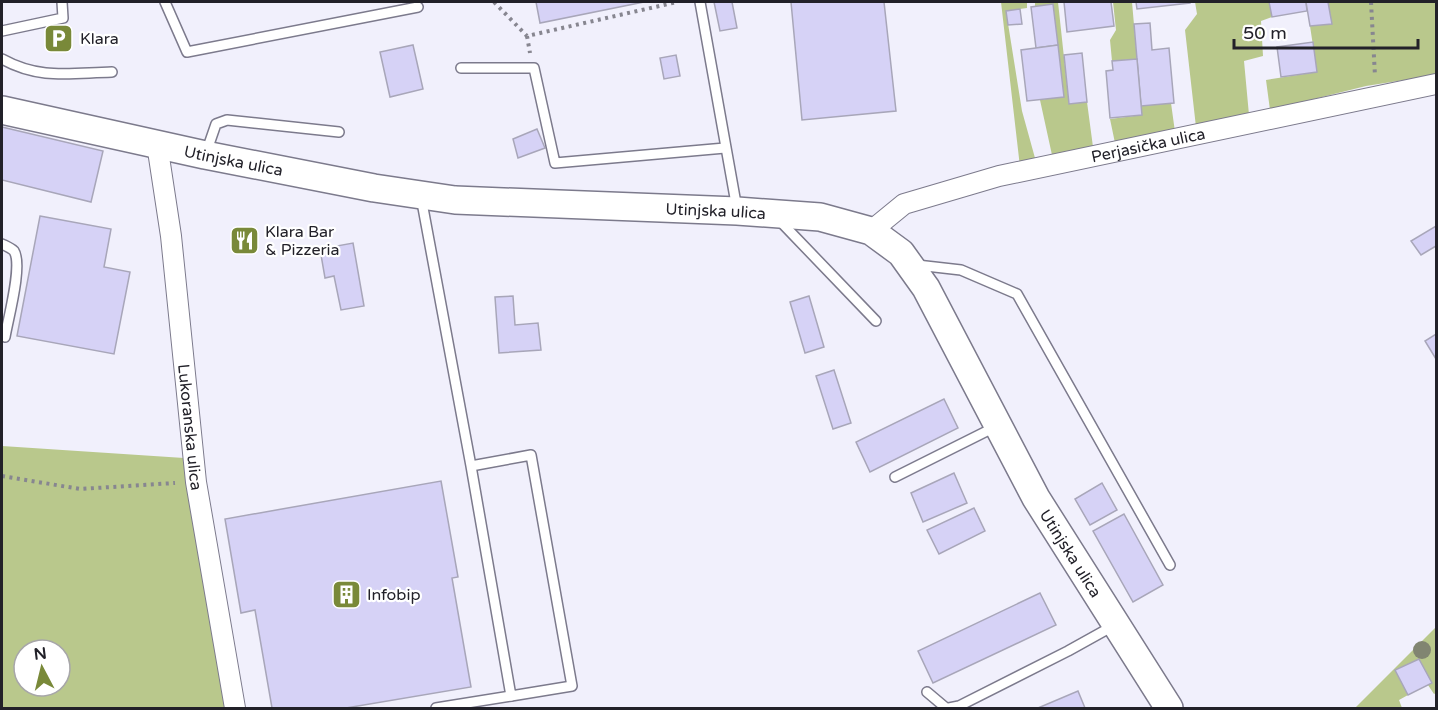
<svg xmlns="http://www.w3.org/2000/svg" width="1438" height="710" font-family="'Varela Round',sans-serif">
  <rect width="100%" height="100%" fill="#f1f0fc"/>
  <g fill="#b9c88c" fill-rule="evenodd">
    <polygon points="1001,2 1027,2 1027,8 1006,11 1022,111 1035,158 1020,167"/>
    <polygon points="1035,2 1058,2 1069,104 1087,102 1093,147 1052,155 1040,100 1064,96 1053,5 1035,6"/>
    <polygon points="1113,2 1132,2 1137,59 1112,61 1110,40 1116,30"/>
    <polygon points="1195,2 1269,2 1272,17 1261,21 1263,56 1244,61 1249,115 1196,127 1185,30 1197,14"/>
    <polygon points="1328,2 1436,2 1436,75 1366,86 1270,110 1266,80 1317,72 1310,26 1331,24"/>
    <polygon points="1171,103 1175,132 1115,143 1110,119 1142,115 1141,106"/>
    <path d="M2,446L184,458L227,708H2ZM24,650H60V686H24Z"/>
    <polygon points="1436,627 1436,693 1434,694 1428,685 1431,683 1419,659 1395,670 1408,695 1399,700 1402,708 1355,708"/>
  </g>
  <g fill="#d6d2f6" stroke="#a8a6b9" stroke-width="1.5">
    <polygon points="536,2 644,2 540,23"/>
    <polygon points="714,2 732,2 737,28 720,31"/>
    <polygon points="791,2 884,2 896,111 802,120"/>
    <polygon points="1064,2 1111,2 1114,26 1067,32"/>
    <polygon points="1136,2 1190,2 1190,3 1137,9"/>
    <polygon points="1269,2 1306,2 1307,11 1272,17"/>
    <polygon points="1306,2 1328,2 1332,24 1310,26"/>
    <polygon points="1053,4 1058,45 1036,48 1031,7"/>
    <polygon points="1020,9 1022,24 1008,25 1006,11"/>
    <polygon points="1150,23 1152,50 1169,48 1174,103 1141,106 1134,24"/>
    <polygon points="1313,42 1317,72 1281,77 1277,47"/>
    <polygon points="413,45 423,89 390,97 380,52"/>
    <polygon points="1058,45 1064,97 1027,101 1021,50"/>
    <polygon points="1082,53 1087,102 1069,104 1064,55"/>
    <polygon points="676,55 680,76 664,79 660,58"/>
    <polygon points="1137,59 1142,115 1110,118 1106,71 1113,70 1112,61"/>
    <polygon points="2,127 103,151 91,202 2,180"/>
    <polygon points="537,129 545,148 518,158 513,139"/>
    <polygon points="40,216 111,229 104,267 130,272 114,354 17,336"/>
    <polygon points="1436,226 1436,246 1421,255 1411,241"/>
    <polygon points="353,243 364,306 341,310 334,276 325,278 320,249"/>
    <polygon points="513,296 515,325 538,323 541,350 499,353 495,297"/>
    <polygon points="809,296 824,347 805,353 790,302"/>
    <polygon points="1436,334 1436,359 1425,341"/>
    <polygon points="834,370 851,423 833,429 816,376"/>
    <polygon points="944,399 958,428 870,472 856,442"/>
    <polygon points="954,473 967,503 923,522 911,493"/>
    <polygon points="441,481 458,577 452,578 471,687 346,708 272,708 255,610 241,613 225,519"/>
    <polygon points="1102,483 1117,510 1090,525 1075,499"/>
    <polygon points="974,508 985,531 939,554 927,530"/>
    <polygon points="1124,514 1163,585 1133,602 1093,531"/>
    <polygon points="1040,593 1056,625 933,683 918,651"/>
    <polygon points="1419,659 1432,683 1408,695 1395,670"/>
    <polygon points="1078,691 1085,708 1038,708"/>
  </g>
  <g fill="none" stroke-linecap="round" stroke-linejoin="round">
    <defs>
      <g id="lane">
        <polyline points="165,2 187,52 418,7"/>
        <polyline points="700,2 737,209"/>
        <polyline points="2,31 63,18 62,2"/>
        <path d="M2,59C40,80 70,73 112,72"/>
        <polyline points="461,68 534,68 555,163 725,148"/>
        <polyline points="206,153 216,124 227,120 339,132"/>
        <polyline points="421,197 471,466 531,455 572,686 511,696 471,466"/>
        <polyline points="778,219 876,321"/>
        <path d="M2,244C6,246 11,248 14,251C23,265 8,319 5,337"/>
        <polyline points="917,265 961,270 1017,294 1170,565"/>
        <polyline points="895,477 995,427"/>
        <polyline points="927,692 946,708"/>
        <polyline points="436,708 511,696"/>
        <polyline points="949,708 959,706 1068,651 1113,626"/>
      </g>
      <g id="street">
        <path id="s1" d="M157,144L171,236L196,482L235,708"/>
        <path id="s2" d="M871,231L904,204L999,176L1436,84"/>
      </g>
      <g id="secondary">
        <path id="s3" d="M2,110L205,155L374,188L455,200L737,211L820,217L871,231L901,253L926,288L1036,498L1169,708"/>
      </g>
    </defs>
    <use href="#lane" stroke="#7c7a8c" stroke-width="12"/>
    <use href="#street" stroke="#7c7a8c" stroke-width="22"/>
    <use href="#secondary" stroke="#7c7a8c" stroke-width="30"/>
    <g stroke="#878690" stroke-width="4" stroke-dasharray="3 4.5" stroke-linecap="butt">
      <polyline points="494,2 527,36 677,2"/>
      <polyline points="1371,2 1375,76"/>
      <polyline points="527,36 530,53"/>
      <polyline points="2,476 80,489 175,483"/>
    </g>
    <use href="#lane" stroke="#fff" stroke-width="9"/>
    <use href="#street" stroke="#fff" stroke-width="20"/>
    <use href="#secondary" stroke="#fff" stroke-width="27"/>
  </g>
  <circle fill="#818571" cx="1422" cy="650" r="9"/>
  <defs>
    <symbol id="parking-square" viewBox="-11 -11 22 22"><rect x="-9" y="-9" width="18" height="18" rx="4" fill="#798939" stroke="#fff"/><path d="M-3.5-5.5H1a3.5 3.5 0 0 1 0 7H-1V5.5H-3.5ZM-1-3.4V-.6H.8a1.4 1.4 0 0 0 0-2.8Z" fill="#fff"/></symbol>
    <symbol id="restaurant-square" viewBox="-11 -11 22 22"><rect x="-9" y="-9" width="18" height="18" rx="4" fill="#798939" stroke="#fff"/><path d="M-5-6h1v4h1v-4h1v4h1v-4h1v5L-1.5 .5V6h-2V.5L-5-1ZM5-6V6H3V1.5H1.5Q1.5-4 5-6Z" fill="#fff"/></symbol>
    <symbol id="building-square" viewBox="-11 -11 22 22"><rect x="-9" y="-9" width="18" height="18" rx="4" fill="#798939" stroke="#fff"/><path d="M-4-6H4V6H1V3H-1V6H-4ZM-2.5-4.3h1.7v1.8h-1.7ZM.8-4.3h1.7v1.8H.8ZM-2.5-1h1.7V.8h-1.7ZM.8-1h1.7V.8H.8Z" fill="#fff"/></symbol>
  </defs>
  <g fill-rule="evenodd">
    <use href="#parking-square" x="42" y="22" width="33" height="33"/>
    <use href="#restaurant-square" x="228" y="224" width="33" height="33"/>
    <use href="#building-square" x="330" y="578" width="33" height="33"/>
  </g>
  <g text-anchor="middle" stroke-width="4.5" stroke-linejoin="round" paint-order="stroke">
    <g font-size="16" fill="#222129" stroke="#fff" text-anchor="start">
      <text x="80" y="44">Klara</text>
      <text x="265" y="237">Klara Bar<tspan x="265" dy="18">&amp; Pizzeria</tspan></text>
      <text x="367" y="600">Infobip</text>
    </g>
    <g font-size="16" fill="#222129" stroke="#fff">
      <text dy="6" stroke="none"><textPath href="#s2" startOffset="294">Perjasička ulica</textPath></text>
      <text dy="6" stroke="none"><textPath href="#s3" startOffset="237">Utinjska ulica</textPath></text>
      <text dy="6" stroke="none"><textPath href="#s3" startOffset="723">Utinjska ulica</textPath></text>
      <text dy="6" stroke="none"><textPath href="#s1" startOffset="285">Lukoranska ulica</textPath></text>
      <text dy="6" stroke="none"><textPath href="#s3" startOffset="1263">Utinjska ulica</textPath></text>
    </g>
  </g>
  <rect width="1438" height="710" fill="none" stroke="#222129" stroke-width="6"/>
  <g transform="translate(42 668) rotate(353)"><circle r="28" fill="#ffffff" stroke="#a7a6a9" stroke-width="1.5"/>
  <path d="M0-4.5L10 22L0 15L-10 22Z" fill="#798939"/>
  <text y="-9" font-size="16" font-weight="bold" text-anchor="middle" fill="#222129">N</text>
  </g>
  <path d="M1234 39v9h184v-9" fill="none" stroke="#222129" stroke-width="3"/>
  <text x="1243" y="39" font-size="18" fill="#222129" stroke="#ffffff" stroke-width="4.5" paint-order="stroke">50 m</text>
</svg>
